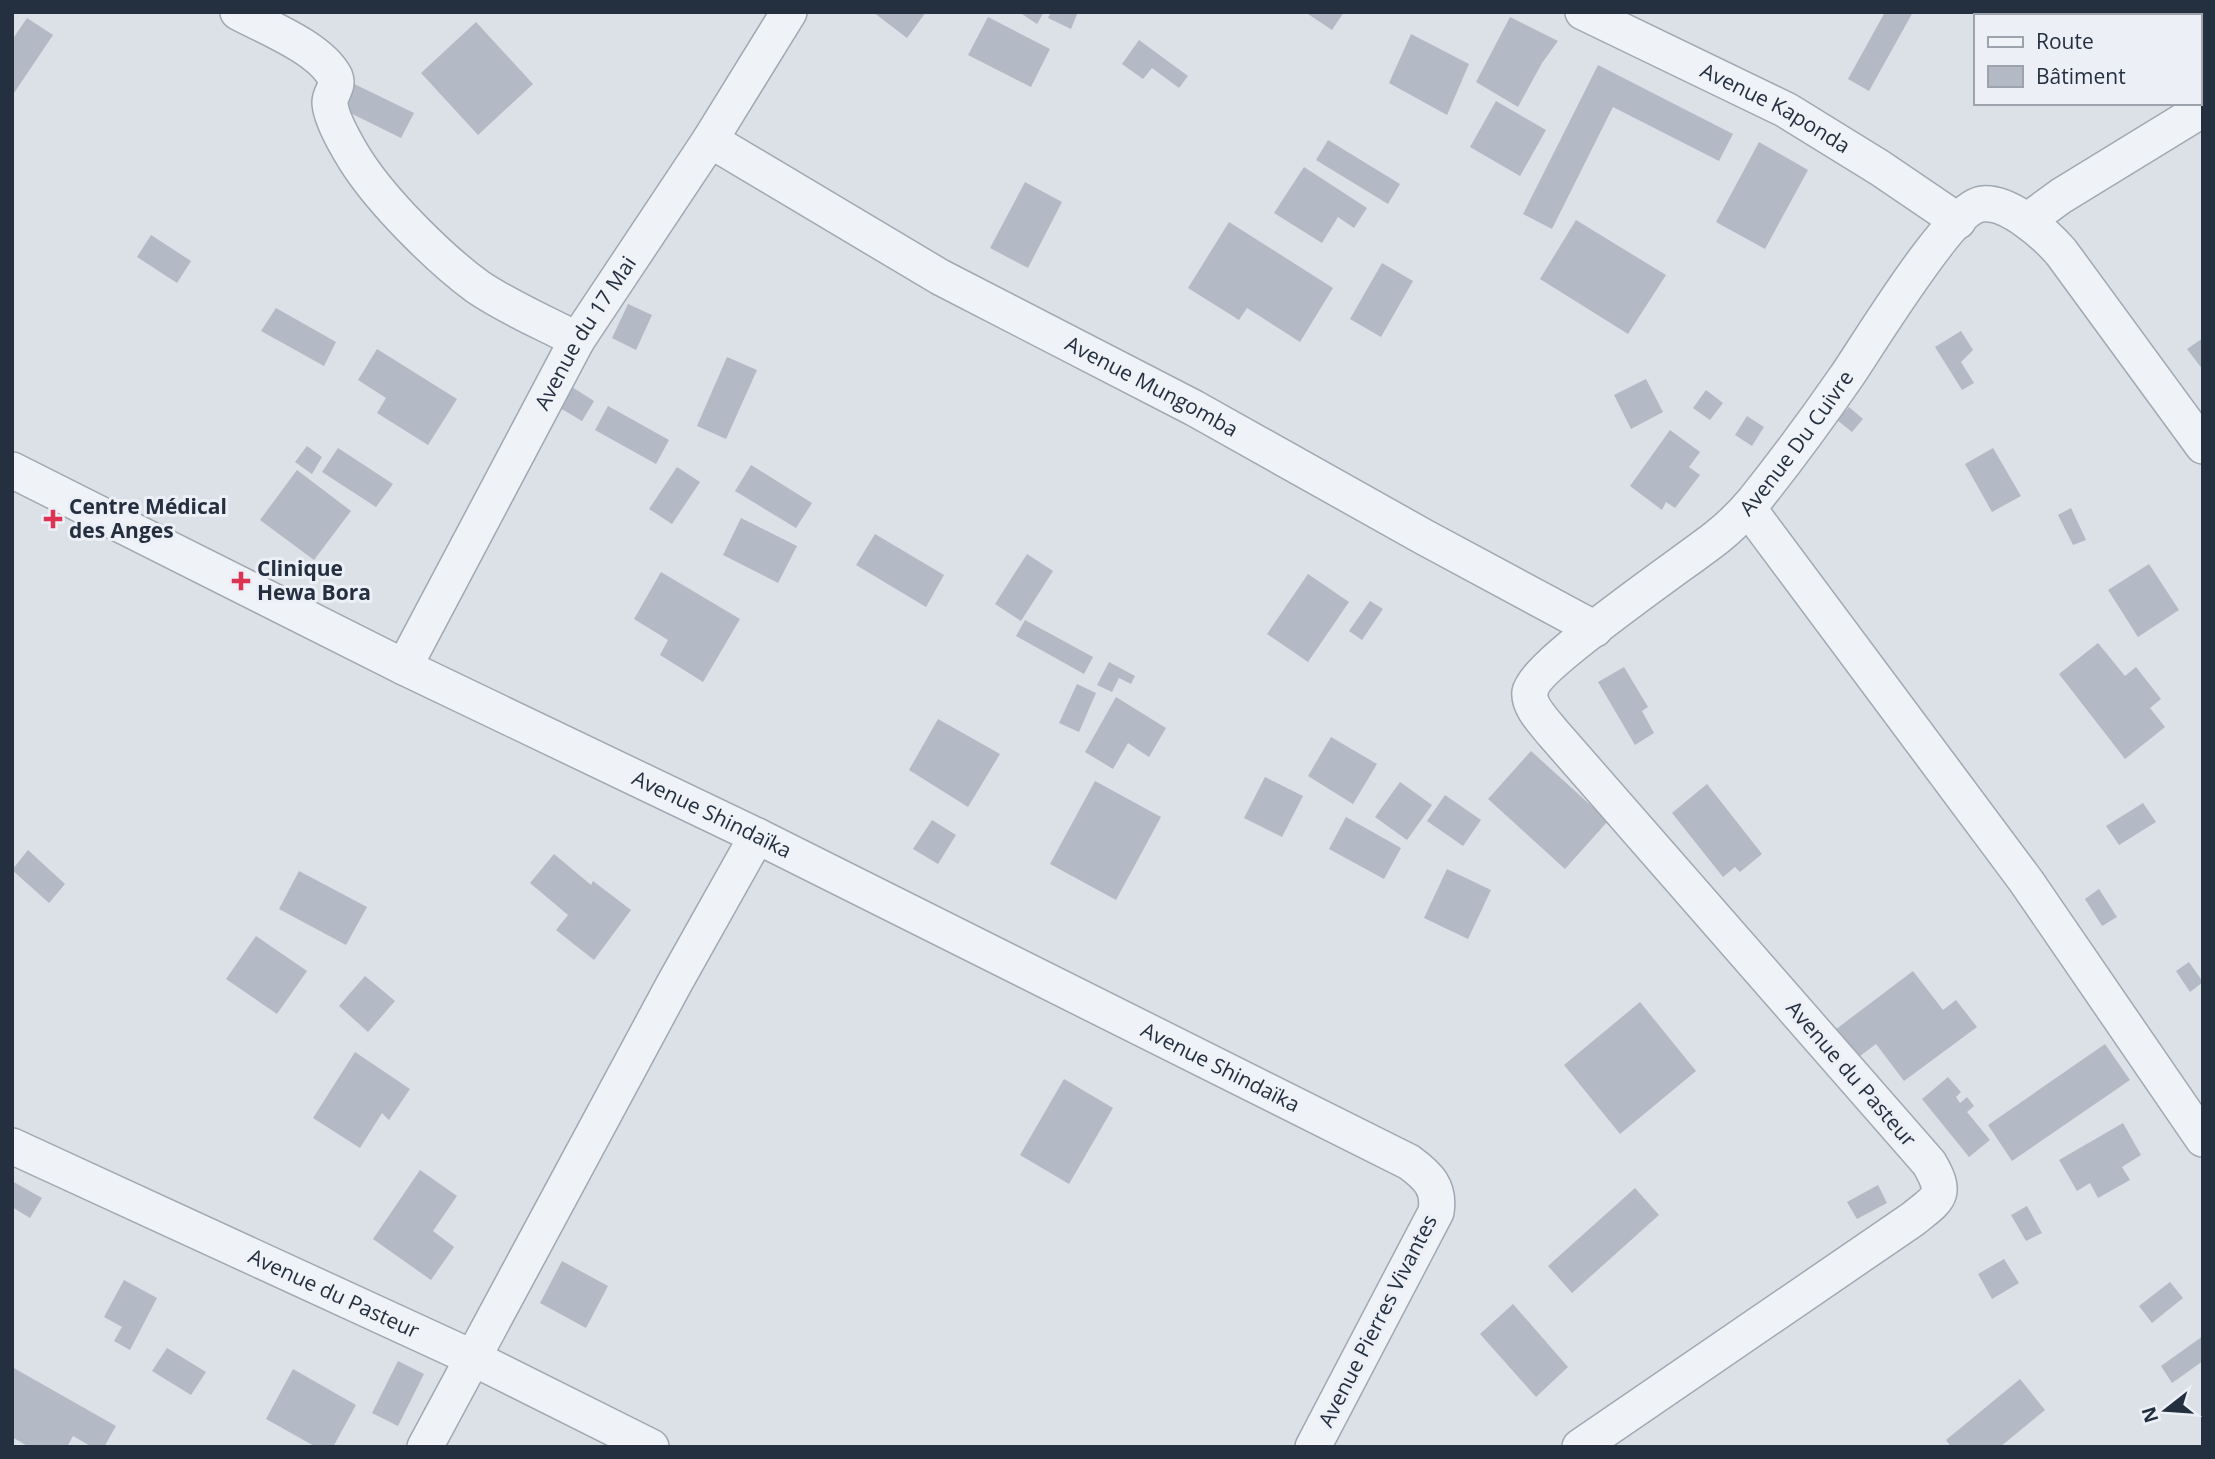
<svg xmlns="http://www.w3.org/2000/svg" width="2215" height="1459" font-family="'Open Sans',sans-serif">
  <rect width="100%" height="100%" fill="#dce1e8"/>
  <g fill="#b3bac5">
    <polygon points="873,12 926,12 907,38"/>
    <polygon points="1019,12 1044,12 1037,24"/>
    <polygon points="1051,12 1078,12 1071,29 1048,18"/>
    <polygon points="1305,12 1344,12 1332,30"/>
    <polygon points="1885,12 1913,12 1869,91 1848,79"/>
    <polygon points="2058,12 2114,12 2111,16 2056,16"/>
    <polygon points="2167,12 2191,12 2188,16 2164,16"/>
    <polygon points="988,17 1050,49 1031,87 968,55"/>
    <polygon points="1510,17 1558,41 1542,63 1518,107 1476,82"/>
    <polygon points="27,18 53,35 12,96 12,40"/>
    <polygon points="476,22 533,84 478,135 421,73"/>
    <polygon points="1411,34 1469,64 1447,115 1389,83"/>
    <polygon points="1139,40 1188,76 1179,88 1152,68 1143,79 1122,64"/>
    <polygon points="1598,65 1733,134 1719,161 1613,107 1552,229 1523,214"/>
    <polygon points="344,79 414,113 401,138 332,104"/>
    <polygon points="1496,101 1546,130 1520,176 1470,147"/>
    <polygon points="1328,140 1400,184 1388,204 1316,160"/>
    <polygon points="1759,142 1808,170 1765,249 1716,222"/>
    <polygon points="1304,167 1367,208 1354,228 1338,217 1322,243 1274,213"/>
    <polygon points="1025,182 1062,202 1028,268 990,248"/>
    <polygon points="1576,220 1666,275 1628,334 1540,279"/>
    <polygon points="1229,222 1333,288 1300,342 1247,308 1239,320 1188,288"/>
    <polygon points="151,235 191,261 177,283 137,257"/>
    <polygon points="1382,263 1413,281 1381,337 1350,319"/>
    <polygon points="628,304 652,315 636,350 612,338"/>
    <polygon points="276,308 336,342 324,366 261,331"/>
    <polygon points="1961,331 1973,350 1961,362 1974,383 1962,390 1935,347"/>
    <polygon points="2203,338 2203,370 2187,349"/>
    <polygon points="377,349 457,399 428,445 377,413 386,398 358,380"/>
    <polygon points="727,357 757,370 726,439 697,426"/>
    <polygon points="1646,379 1663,412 1631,429 1614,395"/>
    <polygon points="572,387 594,401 582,421 560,408"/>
    <polygon points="1706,390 1723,403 1710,420 1693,408"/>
    <polygon points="608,406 669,440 656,464 595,430"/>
    <polygon points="1849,407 1863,419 1852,432 1837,420"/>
    <polygon points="1747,416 1764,427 1752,446 1735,435"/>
    <polygon points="1670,430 1700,452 1689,467 1700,475 1675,508 1666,502 1662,510 1630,486"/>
    <polygon points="307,446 322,457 312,474 295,462"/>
    <polygon points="338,448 393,484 376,507 322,472"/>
    <polygon points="1993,448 2021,496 1992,512 1965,464"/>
    <polygon points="751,465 812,503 796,528 735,491"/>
    <polygon points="677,467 700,482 672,524 649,509"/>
    <polygon points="297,470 351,511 314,560 260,520"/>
    <polygon points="2071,508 2086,540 2073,545 2058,515"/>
    <polygon points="741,518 797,546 778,583 723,555"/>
    <polygon points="875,534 944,575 926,607 856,565"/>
    <polygon points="1027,554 1053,571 1021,621 995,604"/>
    <polygon points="2149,564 2179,610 2138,637 2108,590"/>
    <polygon points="661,572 740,619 703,682 660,655 668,640 634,619"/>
    <polygon points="1308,574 1349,602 1308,662 1267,634"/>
    <polygon points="1370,601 1383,609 1362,640 1349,631"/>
    <polygon points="1025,620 1093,657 1084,674 1016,636"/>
    <polygon points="2098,643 2125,676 2136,667 2161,699 2150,708 2165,727 2125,759 2059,674"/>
    <polygon points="1109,662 1135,676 1131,684 1119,678 1112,692 1097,685"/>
    <polygon points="1624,667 1648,707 1642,711 1654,733 1635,745 1598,682"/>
    <polygon points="1077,684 1096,693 1079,732 1059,723"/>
    <polygon points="1116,697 1166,728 1149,757 1128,743 1113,769 1085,752"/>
    <polygon points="938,719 1000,754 968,807 909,770"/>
    <polygon points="1331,737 1377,764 1353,804 1308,776"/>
    <polygon points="1531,751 1608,821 1565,869 1488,799"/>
    <polygon points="1265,777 1303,796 1282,837 1244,818"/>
    <polygon points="1095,781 1161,817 1116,900 1050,864"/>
    <polygon points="1400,782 1432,805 1407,840 1375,817"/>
    <polygon points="1707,784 1762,854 1740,872 1735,867 1723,877 1672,813"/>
    <polygon points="1445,795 1481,820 1463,846 1427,821"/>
    <polygon points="2143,803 2156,822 2119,845 2106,826"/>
    <polygon points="1346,817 1401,848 1384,879 1329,849"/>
    <polygon points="932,820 956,835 938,864 913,849"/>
    <polygon points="28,850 65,884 49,903 12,870"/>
    <polygon points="554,854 591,885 593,881 631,910 594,960 556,930 568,915 530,883"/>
    <polygon points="1447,869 1491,890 1468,939 1424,918"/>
    <polygon points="299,871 367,907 346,945 279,909"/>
    <polygon points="2099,889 2117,917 2102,926 2085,899"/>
    <polygon points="256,936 307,971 277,1014 226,979"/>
    <polygon points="2189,962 2203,982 2190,992 2176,971"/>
    <polygon points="1913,971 1943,1010 1956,1000 1977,1027 1904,1081 1876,1044 1852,1062 1831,1033"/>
    <polygon points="365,976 395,1001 368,1032 339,1006"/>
    <polygon points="1640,1002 1696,1071 1620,1134 1564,1065"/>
    <polygon points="2105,1044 2130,1080 2012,1161 1988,1125"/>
    <polygon points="355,1052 410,1089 389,1120 382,1113 360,1148 313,1118"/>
    <polygon points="1948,1077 1961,1092 1956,1097 1960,1103 1967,1097 1974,1106 1967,1112 1990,1140 1969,1157 1922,1099"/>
    <polygon points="1064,1079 1113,1108 1069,1184 1020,1155"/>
    <polygon points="2123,1123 2141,1155 2122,1167 2130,1180 2098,1198 2090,1183 2077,1191 2059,1160"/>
    <polygon points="420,1170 457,1196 433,1231 454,1247 431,1280 373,1239"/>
    <polygon points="12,1181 42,1198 30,1218 12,1207"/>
    <polygon points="1878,1185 1887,1203 1857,1219 1847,1202"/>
    <polygon points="1635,1188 1659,1215 1572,1293 1548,1266"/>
    <polygon points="2027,1206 2042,1233 2026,1241 2011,1215"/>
    <polygon points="2004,1259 2019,1283 1992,1299 1978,1274"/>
    <polygon points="562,1261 608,1286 586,1328 540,1303"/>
    <polygon points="124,1280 157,1298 130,1350 114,1341 122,1327 104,1317"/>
    <polygon points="2170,1282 2183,1298 2152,1323 2139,1306"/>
    <polygon points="1513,1304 1568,1367 1536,1397 1480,1334"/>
    <polygon points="2203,1336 2203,1361 2172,1383 2161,1366"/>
    <polygon points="167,1348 206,1372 191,1395 152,1371"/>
    <polygon points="398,1361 424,1374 398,1426 372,1413"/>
    <polygon points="12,1367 116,1426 104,1447 92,1447 73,1436 67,1447 29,1447 12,1437"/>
    <polygon points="293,1369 356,1405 333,1447 316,1447 266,1419"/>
    <polygon points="2020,1379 2045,1410 2000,1447 1951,1447 1946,1440"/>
  </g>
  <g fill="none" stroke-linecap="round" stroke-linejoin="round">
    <defs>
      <g id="street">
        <path d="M238,12C266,27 320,48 335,77C339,87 330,93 330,102C330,120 354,159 365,174C391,210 442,261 478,287C509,308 545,323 577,340"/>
        <path id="s1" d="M1583,12L1786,110L1880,168L1958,221"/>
        <path id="s2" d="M710,140L940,277L1194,408L1424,537L1595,629"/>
        <polyline points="2027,221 2061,196 2203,109"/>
        <path id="s3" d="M12,470L404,667L757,836L1409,1162C1428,1176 1440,1187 1436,1212L1313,1447"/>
        <polyline points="1748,508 2026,881 2203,1139"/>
        <path id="s4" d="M404,667L577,340L710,140L789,12"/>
        <path id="s5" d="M12,1146L473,1358L651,1447"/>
        <polyline points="425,1447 674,984 757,836"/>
        <path id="s6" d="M1580,1447L1913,1219C1939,1198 1948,1195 1929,1163L1553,733C1545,723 1528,706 1530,692C1534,665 1687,561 1716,538C1730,527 1743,514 1754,501C1786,461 1817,419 1846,377C1867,347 1950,208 1982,204C2009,201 2045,234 2061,252L2203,446"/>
      </g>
    </defs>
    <use href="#street" stroke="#a1a8b2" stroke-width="38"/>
    <use href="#street" stroke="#eff2f6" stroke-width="35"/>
  </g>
  <g fill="#dd3251" stroke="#ecf0f6" stroke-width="2.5">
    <path d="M49.5 508.5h7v7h7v7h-7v7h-7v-7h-7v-7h7z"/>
    <path d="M237.5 570.5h7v7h7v7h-7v7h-7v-7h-7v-7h7z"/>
  </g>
  <g text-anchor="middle" stroke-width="6" stroke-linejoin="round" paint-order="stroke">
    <g font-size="21" fill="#242f40" stroke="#ecf0f6">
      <text dy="7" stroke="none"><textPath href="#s1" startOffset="215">Avenue Kaponda</textPath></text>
      <text dy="7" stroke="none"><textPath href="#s4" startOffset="380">Avenue du 17 Mai</textPath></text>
      <text dy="7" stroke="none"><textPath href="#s2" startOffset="506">Avenue Mungomba</textPath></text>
      <text dy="7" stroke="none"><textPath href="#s6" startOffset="1460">Avenue Du Cuivre</textPath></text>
      <text dy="7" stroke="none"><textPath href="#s3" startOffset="780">Avenue Shindaïka</textPath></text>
      <text dy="7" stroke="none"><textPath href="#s3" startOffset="1348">Avenue Shindaïka</textPath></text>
      <text transform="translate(1851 1074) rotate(49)" y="7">Avenue du Pasteur</text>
      <text dy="7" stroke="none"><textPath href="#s5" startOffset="354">Avenue du Pasteur</textPath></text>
      <text transform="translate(1378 1321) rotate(-63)" y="7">Avenue Pierres Vivantes</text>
    </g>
    <g font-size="21" font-weight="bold" fill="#242f40" stroke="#ecf0f6" text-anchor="start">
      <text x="69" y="514">Centre Médical<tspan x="69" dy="24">des Anges</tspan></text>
      <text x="257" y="576">Clinique<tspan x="257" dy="24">Hewa Bora</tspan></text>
    </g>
  </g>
  <rect width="2215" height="1459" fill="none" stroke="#242f40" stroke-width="28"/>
  <rect x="1974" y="14" width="228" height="91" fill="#ecf0f6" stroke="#9ca3ad" stroke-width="2"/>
  <rect x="1988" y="37" width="35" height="10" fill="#eff2f6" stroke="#9ca3ad" stroke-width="2"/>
  <text x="2036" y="49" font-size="21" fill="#242f40">Route</text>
  <rect x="1988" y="66" width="35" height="21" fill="#b3bac5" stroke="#9ca3ad" stroke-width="2"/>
  <text x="2036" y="84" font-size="21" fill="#242f40">Bâtiment</text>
  <g transform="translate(2166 1410) rotate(253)" stroke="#ecf0f6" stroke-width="5" paint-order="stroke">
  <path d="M0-5L12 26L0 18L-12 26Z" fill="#242f40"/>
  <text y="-10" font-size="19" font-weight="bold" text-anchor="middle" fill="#242f40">N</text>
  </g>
</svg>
